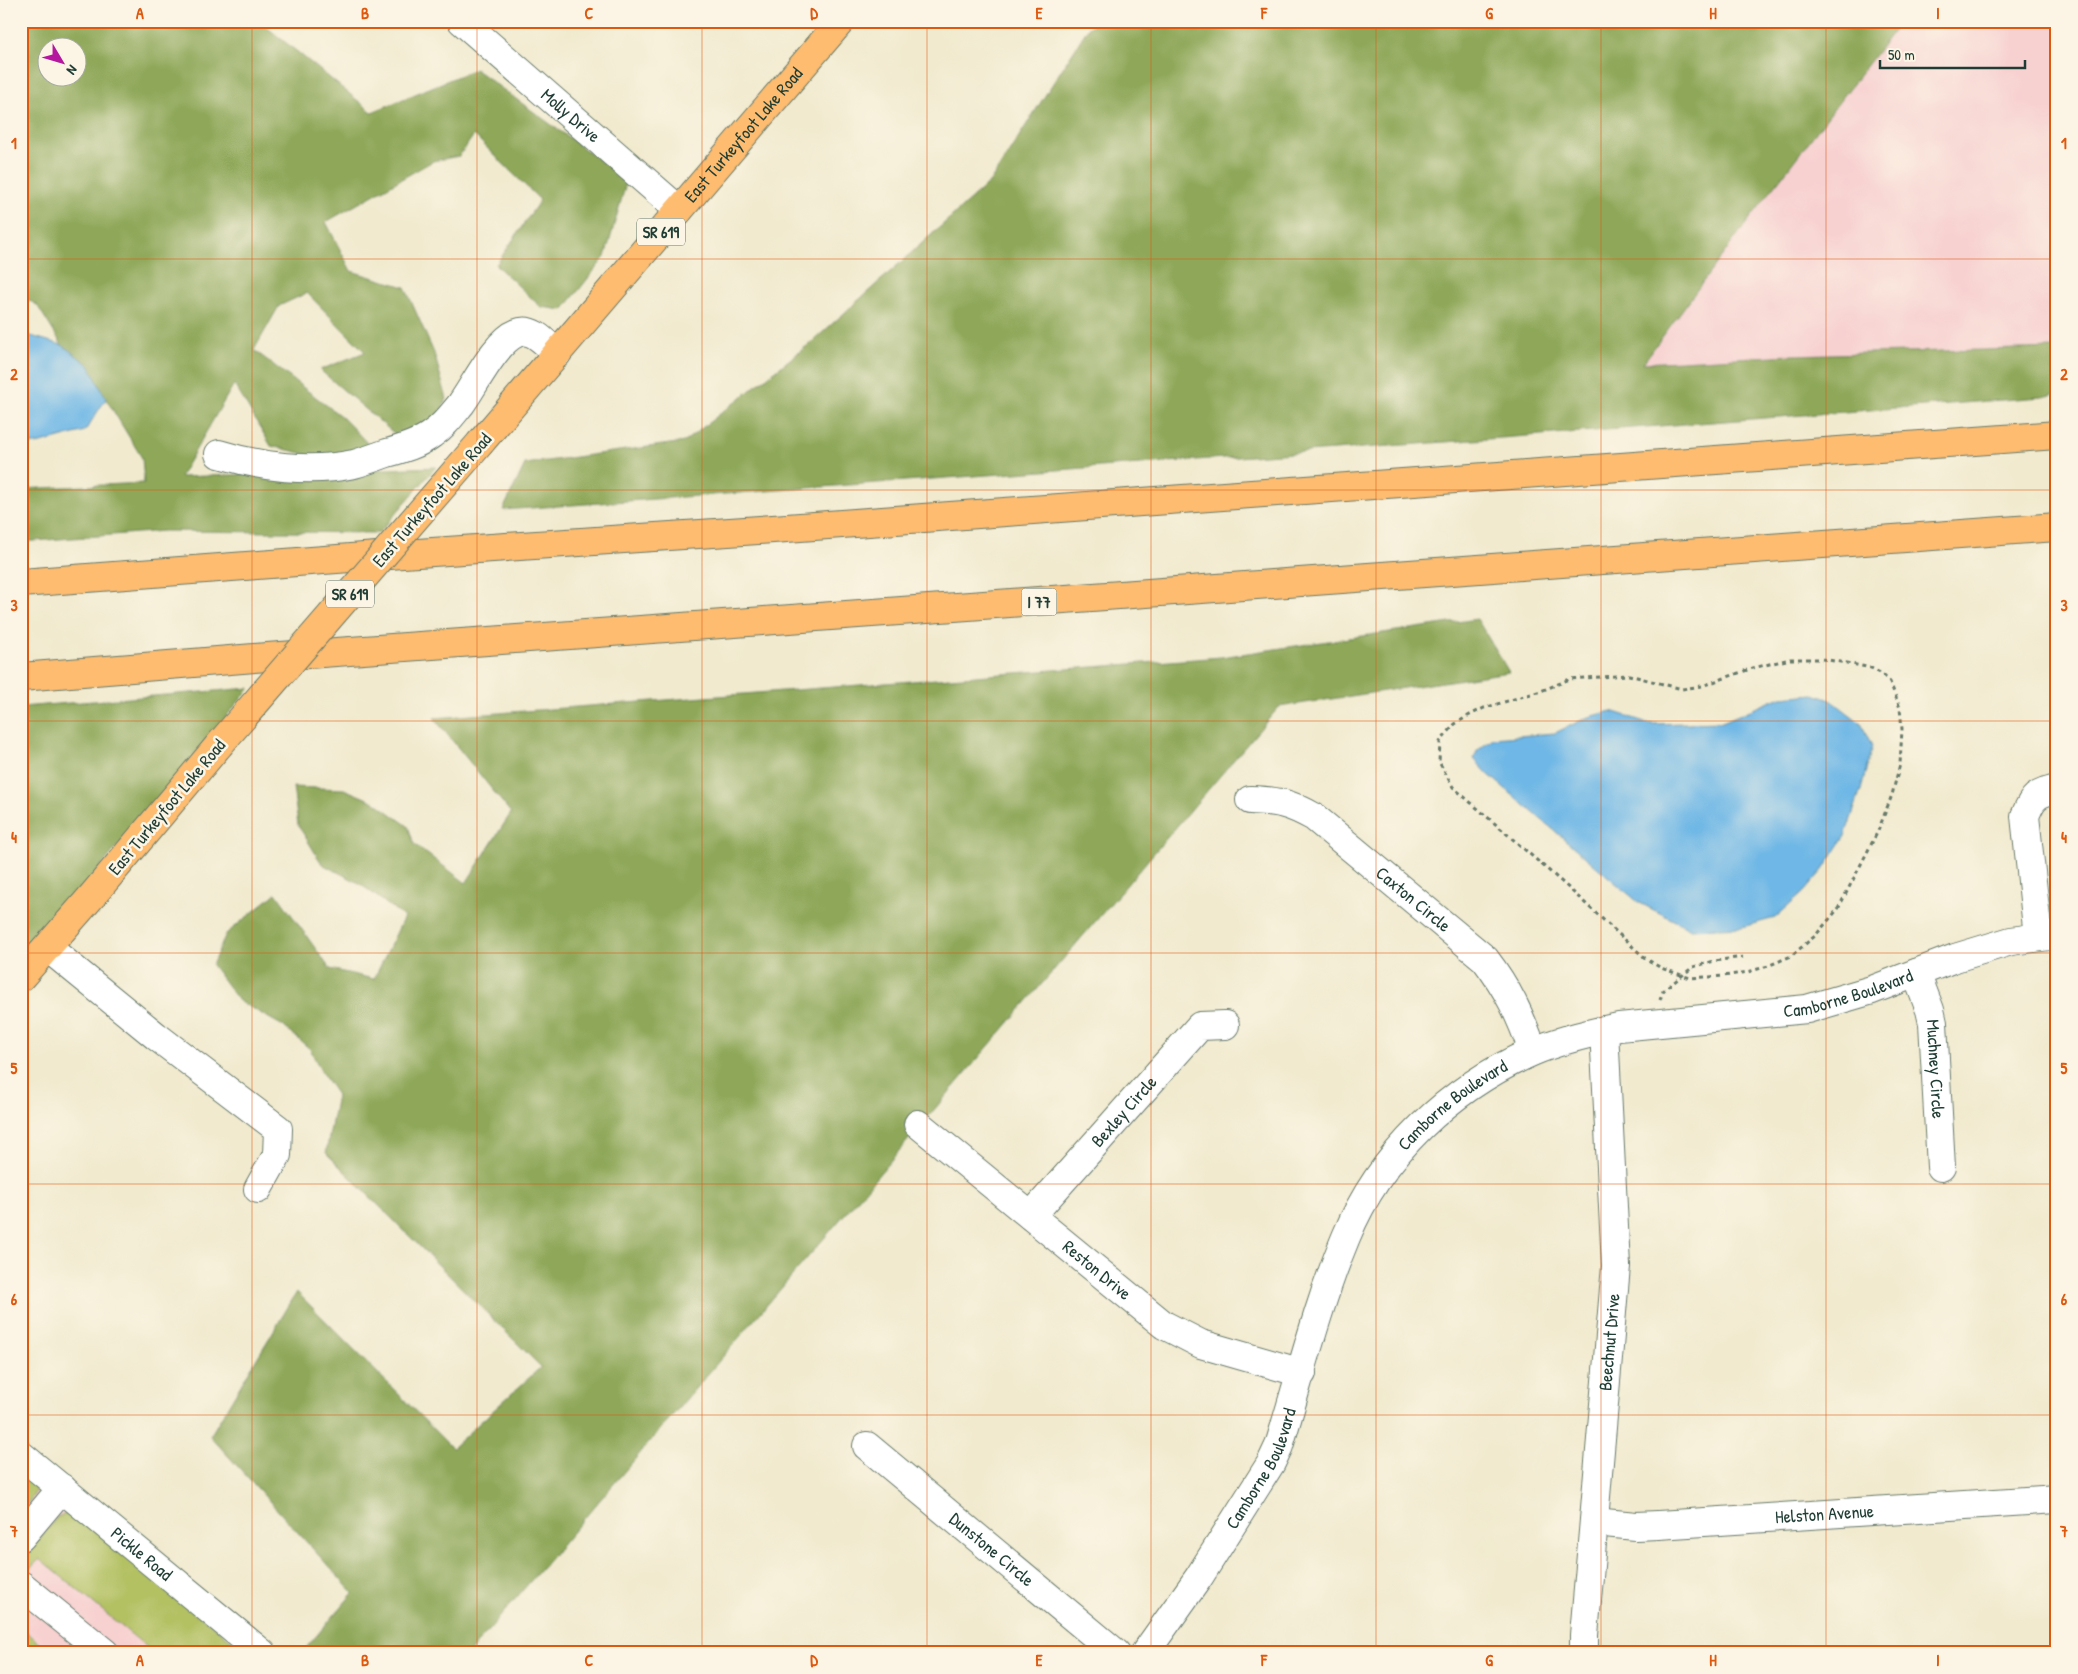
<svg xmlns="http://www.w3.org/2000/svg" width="2078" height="1674" font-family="'Patrick Hand',sans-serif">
  <rect width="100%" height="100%" fill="#fcf5e5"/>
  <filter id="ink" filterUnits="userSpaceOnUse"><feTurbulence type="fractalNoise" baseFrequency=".02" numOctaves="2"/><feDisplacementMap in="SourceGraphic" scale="10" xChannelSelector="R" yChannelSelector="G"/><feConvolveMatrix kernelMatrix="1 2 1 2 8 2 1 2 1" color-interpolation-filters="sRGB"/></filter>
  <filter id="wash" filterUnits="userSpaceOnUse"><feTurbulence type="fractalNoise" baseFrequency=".0096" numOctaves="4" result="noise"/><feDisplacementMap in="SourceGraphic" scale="20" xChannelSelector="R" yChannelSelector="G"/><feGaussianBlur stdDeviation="1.12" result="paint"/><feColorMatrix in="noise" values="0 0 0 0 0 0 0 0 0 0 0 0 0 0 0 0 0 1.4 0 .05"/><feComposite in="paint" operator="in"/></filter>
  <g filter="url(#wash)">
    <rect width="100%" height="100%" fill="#f1eacf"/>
    <g fill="#f7d0d0">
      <polygon points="1901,21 2057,21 2057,348 1792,355 1643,364 1742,229"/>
      <polygon points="21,1469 247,1653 21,1653"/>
    </g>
    <g fill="#b3c163" stroke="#697f4c">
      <path d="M21,1469C42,1489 39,1490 21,1511Z"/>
      <polygon points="72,1513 247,1653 154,1653 40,1559 28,1570 22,1567 22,1560 57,1517 64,1514"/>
      <polygon points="21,1628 22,1628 51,1653 36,1653 21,1641"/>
    </g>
    <g fill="#8ea759" stroke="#567246" fill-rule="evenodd">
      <path d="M21,21H259L372,112L475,69L627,180L605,257L563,310L541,307L496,265L540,200L474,135L459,156L433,161L326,222L351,271L405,287L434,353L447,399L432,427L397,436L320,370L365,352L307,293L279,306L254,350L342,417L373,449L318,457L271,446L234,384L180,477L436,467L379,533L164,531L21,542V489L144,483L142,458L106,399L89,365L62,345L37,305L21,296ZM48,48H78V78H48Z"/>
      <polygon points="1099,21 1901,21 1742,229 1643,363 1792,355 2057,348 2057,394 2042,397 1501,438 503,510 525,464 684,442 812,342 990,182 1088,28"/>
      <polygon points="1477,619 1509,672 1279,707 469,1653 312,1653 306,1648 353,1593 210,1436 297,1292 452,1448 541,1367 326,1153 337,1095 322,1073 310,1049 283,1026 239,1001 212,965 226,934 276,893 330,969 374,979 404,917 359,883 322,864 298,825 293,787 344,789 375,802 408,826 414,844 466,883 511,813 434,718 1221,657"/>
      <polygon points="250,688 21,962 21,707"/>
    </g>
    <g fill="#6eb7e6" stroke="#467a8d">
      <polygon points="21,333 62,345 89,365 106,399 85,431 37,444 21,444"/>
      <polygon points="1814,694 1831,700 1861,723 1872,746 1861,790 1845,836 1823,870 1803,893 1775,918 1742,927 1691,929 1638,902 1488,774 1474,759 1477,751 1493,738 1555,733 1586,718 1611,711 1651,724 1722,722 1781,697"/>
    </g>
  </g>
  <g filter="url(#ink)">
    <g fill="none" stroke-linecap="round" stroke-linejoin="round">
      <defs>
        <g id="minor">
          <path id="s1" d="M462,21L679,210"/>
          <path d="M219,454C261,467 310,473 354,464C365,461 376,457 387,453C402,449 419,444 432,434C444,426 452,415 461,404C475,385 496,341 517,333C533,326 547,345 557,354"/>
          <path id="s2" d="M1250,800C1278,801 1289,803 1314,817L1485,959C1508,989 1520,1015 1533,1051"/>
          <path d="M2038,937L2025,816C2033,796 2036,794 2057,789"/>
          <polyline points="48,948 156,1036 278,1129 277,1155 258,1189"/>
          <path id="s3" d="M1916,973L1930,1010L1933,1023L1941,1167"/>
          <path id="s4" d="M918,1124L1164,1325L1201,1344L1302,1373"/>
          <path id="s5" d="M1031,1216L1200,1026L1225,1025"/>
          <path id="s6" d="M867,1446L1116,1653"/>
          <path id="s7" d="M21,1455L262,1653"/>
          <path id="s8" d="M1594,1522L1636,1526L1658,1525L2057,1499"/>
          <polyline points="21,1537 62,1488"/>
          <polyline points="21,1585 105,1653"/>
          <path id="s9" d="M1145,1653L1199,1577L1271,1463L1279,1446C1300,1377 1318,1304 1346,1237C1380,1154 1450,1088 1532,1052C1559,1040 1590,1033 1619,1027L1807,1009L1872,990L1955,958L2011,941L2057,935"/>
          <path id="s10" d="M1584,1653V1635L1616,1266L1604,1030"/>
        </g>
        <g id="major">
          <path id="s11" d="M481,442L841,21"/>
          <polyline points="21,977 92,896 219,745"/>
        </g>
        <g id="highway">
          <polyline points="21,583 403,554 773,529 2057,435"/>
          <polyline points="21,677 267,657 2057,527"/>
        </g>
      </defs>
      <use href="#minor" stroke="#687a6a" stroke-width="30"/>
      <use href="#major" stroke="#687a6a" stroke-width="30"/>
      <use href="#highway" stroke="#687a6a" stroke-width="30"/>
      <g stroke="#687a6a" stroke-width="3" stroke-dasharray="4 4" stroke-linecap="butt">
        <polygon points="1790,659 1822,659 1847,663 1871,668 1882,674 1890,682 1900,708 1902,729 1900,764 1892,795 1878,831 1838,909 1815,936 1791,956 1768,966 1748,972 1724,976 1690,978 1661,968 1645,958 1563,883 1453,787 1439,762 1440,742 1455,724 1468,716 1484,708 1541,691 1570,679 1629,675 1682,689 1702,686 1753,668"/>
        <polyline points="1660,1000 1663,991 1693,967 1714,961 1743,957"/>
      </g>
      <use href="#minor" stroke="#fff" stroke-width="28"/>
      <use href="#major" stroke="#fdbc70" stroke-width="28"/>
      <use href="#highway" stroke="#fdbc70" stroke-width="28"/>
      <defs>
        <polyline id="major-bridge" points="219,745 481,442"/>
      </defs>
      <use href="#major-bridge" stroke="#687a6a" stroke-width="30" stroke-linecap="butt"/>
      <use href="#major-bridge" stroke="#fdbc70" stroke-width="28"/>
    </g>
  </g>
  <path fill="none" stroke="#de580e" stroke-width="1" stroke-opacity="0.55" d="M252,21V1653M477,21V1653M702,21V1653M927,21V1653M1151,21V1653M1376,21V1653M1601,21V1653M1826,21V1653M21,259H2057M21,490H2057M21,721H2057M21,953H2057M21,1184H2057M21,1415H2057"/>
  <g text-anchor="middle" stroke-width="5" stroke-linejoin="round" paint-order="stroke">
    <g fill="#fcf5e5" stroke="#617469" stroke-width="1">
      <rect x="637" y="218.5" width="48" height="27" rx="4"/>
      <rect x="326" y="580.5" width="48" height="27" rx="4"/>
      <rect x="1021.5" y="588.5" width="35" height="27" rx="4"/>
    </g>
    <g font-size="16" font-weight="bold" fill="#1f3d34">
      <text x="661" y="238">SR 619</text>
      <text x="350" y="600">SR 619</text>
      <text x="1039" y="608">I 77</text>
    </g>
    <g font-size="18" fill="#1f3d34" stroke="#fcf5e5">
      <text dy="6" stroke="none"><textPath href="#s1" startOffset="144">Molly Drive</textPath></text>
      <text dy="6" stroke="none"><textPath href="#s11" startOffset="404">East Turkeyfoot Lake Road</textPath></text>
      <text transform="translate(432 500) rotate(-49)" y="6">East Turkeyfoot Lake Road</text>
      <text transform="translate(167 807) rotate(-50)" y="6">East Turkeyfoot Lake Road</text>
      <text dy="6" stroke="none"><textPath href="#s2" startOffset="196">Caxton Circle</textPath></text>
      <text dy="6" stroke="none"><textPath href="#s9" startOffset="1058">Camborne Boulevard</textPath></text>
      <text dy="6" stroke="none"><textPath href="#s3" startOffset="99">Muchney Circle</textPath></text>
      <text dy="6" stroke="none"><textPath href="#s9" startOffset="639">Camborne Boulevard</textPath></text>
      <text dy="6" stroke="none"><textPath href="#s5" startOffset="140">Bexley Circle</textPath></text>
      <text dy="6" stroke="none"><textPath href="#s4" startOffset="231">Reston Drive</textPath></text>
      <text dy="6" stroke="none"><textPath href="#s10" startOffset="312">Beechnut Drive</textPath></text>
      <text dy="6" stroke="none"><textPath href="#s9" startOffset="219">Camborne Boulevard</textPath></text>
      <text dy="6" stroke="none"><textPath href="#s8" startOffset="231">Helston Avenue</textPath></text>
      <text dy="6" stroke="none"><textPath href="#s6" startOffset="162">Dunstone Circle</textPath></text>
      <text dy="6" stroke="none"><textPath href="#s7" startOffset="156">Pickle Road</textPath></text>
    </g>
  </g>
  <rect width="2078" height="1674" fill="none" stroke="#fcf5e5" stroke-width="55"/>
  <g transform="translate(62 62) rotate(128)"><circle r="24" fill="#fcf5e5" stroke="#a4ab9e"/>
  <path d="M0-4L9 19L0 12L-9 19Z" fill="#b5179e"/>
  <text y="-8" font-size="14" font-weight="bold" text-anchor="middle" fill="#1f3d34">N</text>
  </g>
  <path d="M1880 60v8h145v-8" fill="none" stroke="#1f3d34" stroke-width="2.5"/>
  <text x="1888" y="60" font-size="15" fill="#1f3d34" stroke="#fcf5e5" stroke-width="4" paint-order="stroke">50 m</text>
  <rect x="28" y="28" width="2022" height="1618" fill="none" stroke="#de580e" stroke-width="2"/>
  <g font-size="16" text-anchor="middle" font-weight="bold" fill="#de580e">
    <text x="140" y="19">A</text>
    <text x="365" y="19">B</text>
    <text x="589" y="19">C</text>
    <text x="814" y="19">D</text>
    <text x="1039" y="19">E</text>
    <text x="1264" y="19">F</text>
    <text x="1489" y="19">G</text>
    <text x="1713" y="19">H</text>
    <text x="1938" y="19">I</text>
    <text x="14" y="149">1</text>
    <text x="2064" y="149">1</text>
    <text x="14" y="380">2</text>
    <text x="2064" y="380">2</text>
    <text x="14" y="611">3</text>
    <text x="2064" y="611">3</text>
    <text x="14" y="843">4</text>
    <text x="2064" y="843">4</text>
    <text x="14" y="1074">5</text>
    <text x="2064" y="1074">5</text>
    <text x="14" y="1305">6</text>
    <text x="2064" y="1305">6</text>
    <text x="14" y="1537">7</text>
    <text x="2064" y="1537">7</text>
    <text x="140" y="1666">A</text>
    <text x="365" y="1666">B</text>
    <text x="589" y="1666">C</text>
    <text x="814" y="1666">D</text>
    <text x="1039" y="1666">E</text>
    <text x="1264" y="1666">F</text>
    <text x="1489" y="1666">G</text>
    <text x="1713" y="1666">H</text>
    <text x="1938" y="1666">I</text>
  </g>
</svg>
